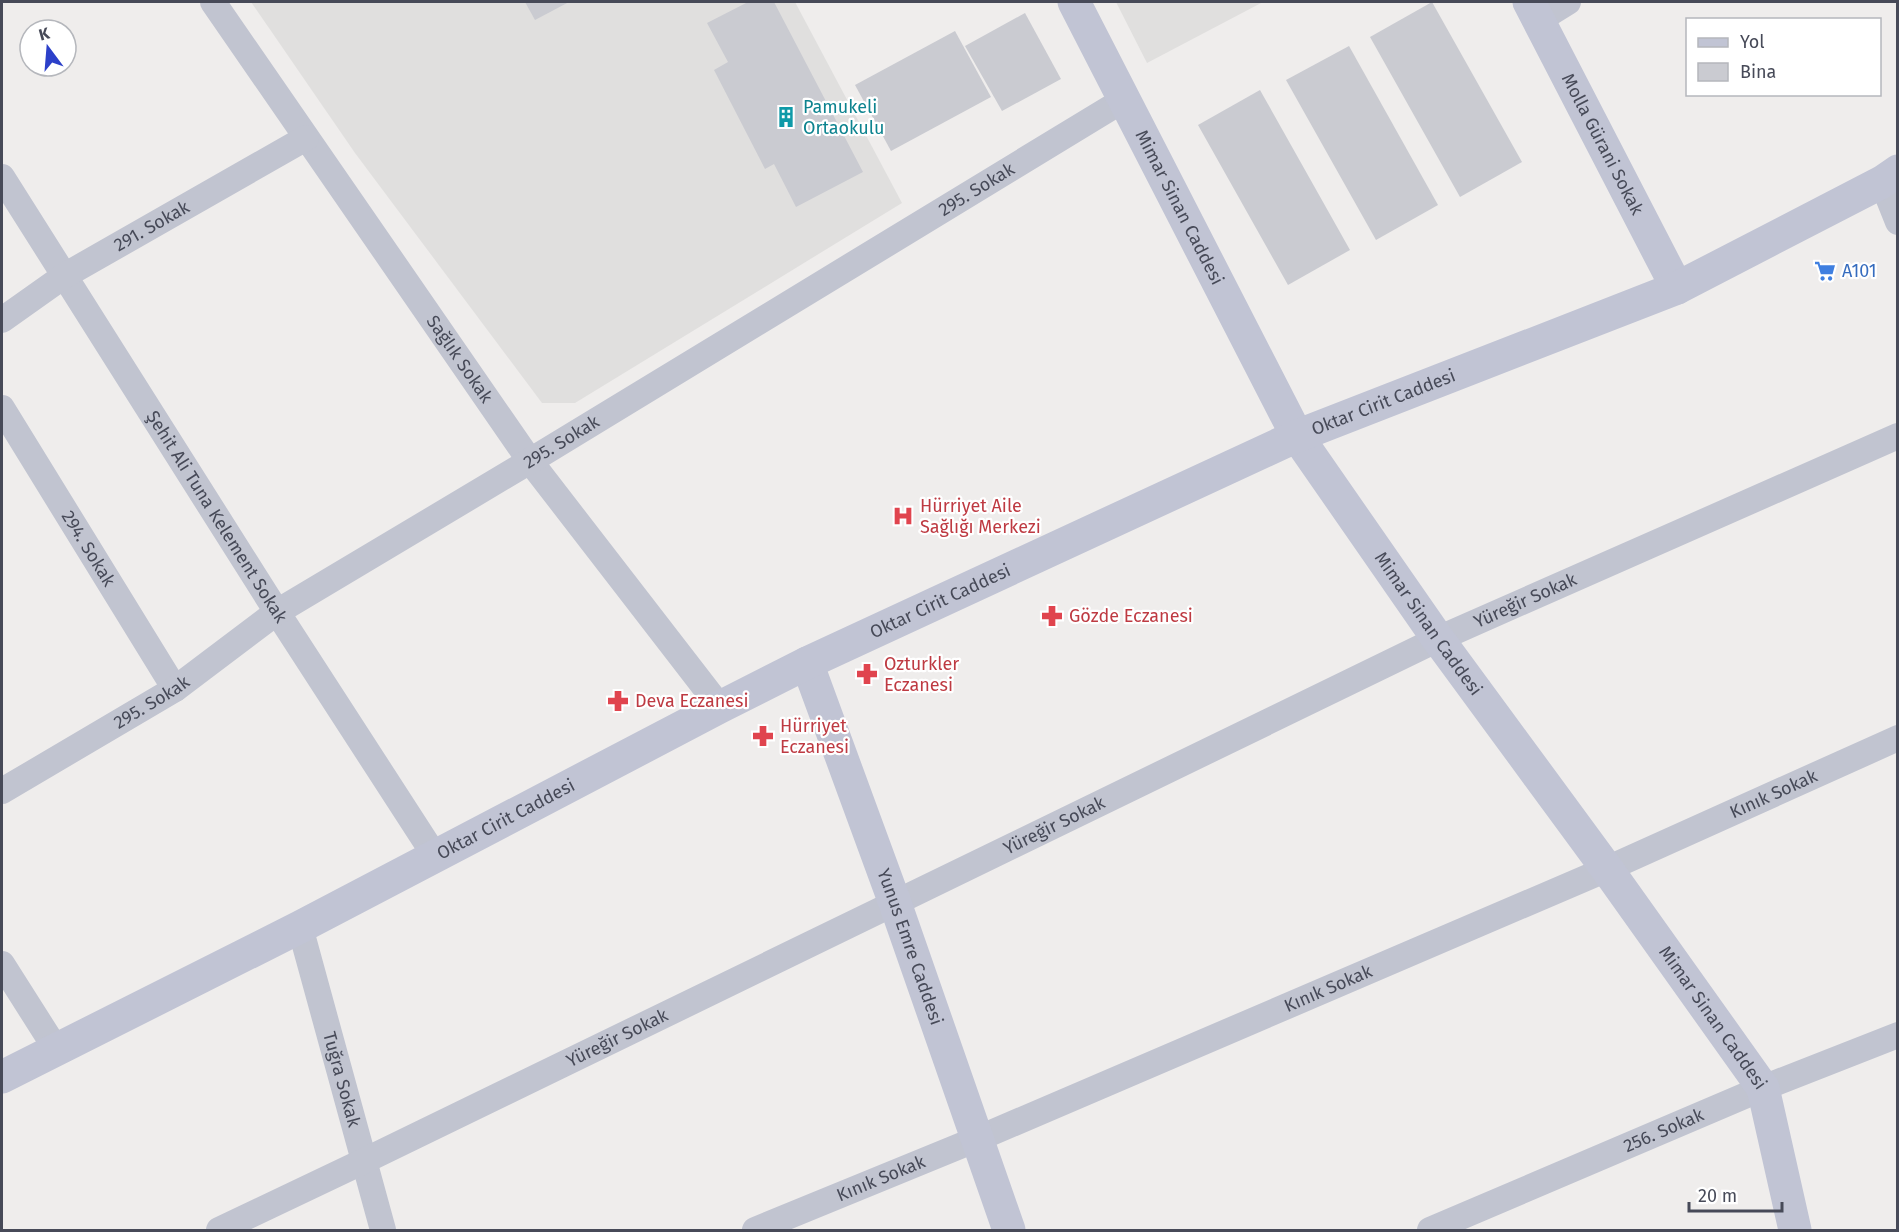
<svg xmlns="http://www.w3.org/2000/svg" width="1899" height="1232" font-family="'Fira Sans',sans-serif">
  <rect width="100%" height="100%" fill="#efedec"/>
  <g fill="#e0dfde">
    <polygon points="251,2 795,2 902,203 575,403 542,403 355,153"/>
    <polygon points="1116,2 1263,2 1147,63"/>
  </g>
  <g fill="#cacbd1">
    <polygon points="525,2 569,2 535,20"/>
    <polygon points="748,2 774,2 863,172 796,207 774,164 765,169 714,70 728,62 707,23"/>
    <polygon points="1432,2 1522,162 1460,197 1370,37"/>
    <polygon points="1025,13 1061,79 1002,111 965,46"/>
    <polygon points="955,31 991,97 891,151 855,85"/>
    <polygon points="1349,46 1438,205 1376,240 1286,80"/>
    <polygon points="1260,90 1350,250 1288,285 1198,125"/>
  </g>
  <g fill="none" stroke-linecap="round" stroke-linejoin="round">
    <g stroke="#c1c4d0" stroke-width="26">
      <path id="s1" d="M213,2L530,461L720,707"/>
      <polyline points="1539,20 1568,2"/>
      <path id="s2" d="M2,177L277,612L435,856"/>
      <polyline points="1882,182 1898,222"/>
      <path id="s3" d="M2,320L64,276L306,138"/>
      <path id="s4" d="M2,408L175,689"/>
      <path id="s5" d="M2,791L175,689L277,612L530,461L1125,99"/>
      <path id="s6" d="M300,927L383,1230"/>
      <polyline points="2,964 56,1049"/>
      <path id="s7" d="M219,1230L364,1161L1438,639L1898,436"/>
      <path id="s8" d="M755,1230L977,1139L1607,869L1898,738"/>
      <path id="s9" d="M1430,1230L1763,1088L1898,1035"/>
    </g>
    <g stroke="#c1c4d4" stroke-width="33">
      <path id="s10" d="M1074,2L1297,436L1438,639L1607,869L1763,1088L1795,1230"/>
      <path id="s11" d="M1529,2L1677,288"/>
      <path id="s12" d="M807,663L895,903L1009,1230"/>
      <path id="s13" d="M2,1077L300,927L720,707L807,663L1297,436L1677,288L1882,182L1898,171"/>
    </g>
  </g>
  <defs>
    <symbol id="building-bare" viewBox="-9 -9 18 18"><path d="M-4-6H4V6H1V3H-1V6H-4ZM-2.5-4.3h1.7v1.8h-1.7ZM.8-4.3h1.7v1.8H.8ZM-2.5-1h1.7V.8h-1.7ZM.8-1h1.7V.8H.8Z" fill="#0f9aa8" stroke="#fff" stroke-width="2.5" paint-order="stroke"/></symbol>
    <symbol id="supermarket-bare" viewBox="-9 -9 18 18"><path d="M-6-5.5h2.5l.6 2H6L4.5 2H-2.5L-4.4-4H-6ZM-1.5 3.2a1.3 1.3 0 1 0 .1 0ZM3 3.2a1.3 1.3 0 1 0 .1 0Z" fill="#3f7fe0" stroke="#fff" stroke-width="2.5" paint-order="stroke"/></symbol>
    <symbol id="hospital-bare" viewBox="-9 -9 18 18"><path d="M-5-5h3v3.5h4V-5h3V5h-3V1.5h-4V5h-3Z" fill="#e0444e" stroke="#fff" stroke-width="2.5" paint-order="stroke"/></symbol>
    <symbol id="pharmacy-bare" viewBox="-9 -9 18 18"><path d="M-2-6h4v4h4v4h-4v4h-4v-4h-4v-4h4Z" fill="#e0444e" stroke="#fff" stroke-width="2.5" paint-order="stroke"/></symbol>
  </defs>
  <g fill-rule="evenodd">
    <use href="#building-bare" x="771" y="102" width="30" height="30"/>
    <use href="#supermarket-bare" x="1810" y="256" width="30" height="30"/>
    <use href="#hospital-bare" x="888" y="501" width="30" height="30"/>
    <use href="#pharmacy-bare" x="1037" y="601" width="30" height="30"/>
    <use href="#pharmacy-bare" x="852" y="659" width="30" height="30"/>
    <use href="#pharmacy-bare" x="603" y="686" width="30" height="30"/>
    <use href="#pharmacy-bare" x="748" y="721" width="30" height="30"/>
  </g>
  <g text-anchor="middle" stroke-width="4.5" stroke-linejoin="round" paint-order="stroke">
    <g font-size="18" fill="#0d838f" stroke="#fff" text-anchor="start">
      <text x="803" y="113">Pamukeli<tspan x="803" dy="21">Ortaokulu</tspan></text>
    </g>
    <g font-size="18" fill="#474a58" stroke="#fff">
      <text dy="6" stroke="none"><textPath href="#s11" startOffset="160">Molla Gürani Sokak</textPath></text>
      <text dy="6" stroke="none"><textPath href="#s5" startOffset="1146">295. Sokak</textPath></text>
      <text dy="6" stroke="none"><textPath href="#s10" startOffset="231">Mimar Sinan Caddesi</textPath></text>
      <text dy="6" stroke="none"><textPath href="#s3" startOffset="177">291. Sokak</textPath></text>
      <text dy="6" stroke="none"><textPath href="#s1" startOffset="434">Sağlık Sokak</textPath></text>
      <text dy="6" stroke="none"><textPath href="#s13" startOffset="1538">Oktar Cirit Caddesi</textPath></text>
      <text dy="6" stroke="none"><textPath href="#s5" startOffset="660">295. Sokak</textPath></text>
      <text dy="6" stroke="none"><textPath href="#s2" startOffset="402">Şehit Ali Tuna Kelement Sokak</textPath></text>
      <text dy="6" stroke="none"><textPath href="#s4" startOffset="165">294. Sokak</textPath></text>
      <text dy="6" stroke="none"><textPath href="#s7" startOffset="1450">Yüreğir Sokak</textPath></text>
      <text dy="6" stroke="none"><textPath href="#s13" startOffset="1052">Oktar Cirit Caddesi</textPath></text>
      <text dy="6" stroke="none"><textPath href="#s10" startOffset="717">Mimar Sinan Caddesi</textPath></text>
      <text dy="6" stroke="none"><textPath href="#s5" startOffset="174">295. Sokak</textPath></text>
      <text dy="6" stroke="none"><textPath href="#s8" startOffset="1108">Kınık Sokak</textPath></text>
      <text dy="6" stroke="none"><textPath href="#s13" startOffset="566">Oktar Cirit Caddesi</textPath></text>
      <text dy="6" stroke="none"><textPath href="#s7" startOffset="928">Yüreğir Sokak</textPath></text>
      <text dy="6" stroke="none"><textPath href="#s12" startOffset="302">Yunus Emre Caddesi</textPath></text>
      <text dy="6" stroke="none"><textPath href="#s8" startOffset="622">Kınık Sokak</textPath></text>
      <text dy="6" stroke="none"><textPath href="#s10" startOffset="1203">Mimar Sinan Caddesi</textPath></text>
      <text dy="6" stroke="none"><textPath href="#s7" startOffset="442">Yüreğir Sokak</textPath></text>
      <text dy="6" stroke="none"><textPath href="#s6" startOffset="158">Tuğra Sokak</textPath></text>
      <text dy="6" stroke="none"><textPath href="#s9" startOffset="254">256. Sokak</textPath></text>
      <text dy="6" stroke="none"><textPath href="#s8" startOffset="136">Kınık Sokak</textPath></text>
    </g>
    <g font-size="18" fill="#366cbe" stroke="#fff" text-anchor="start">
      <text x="1842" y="277">A101</text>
    </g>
    <g font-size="18" fill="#be3a42" stroke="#fff" text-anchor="start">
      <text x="920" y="512">Hürriyet Aile<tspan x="920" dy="21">Sağlığı Merkezi</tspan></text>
      <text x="1069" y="622">Gözde Eczanesi</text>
      <text x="884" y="670">Ozturkler<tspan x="884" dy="21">Eczanesi</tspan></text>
      <text x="635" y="707">Deva Eczanesi</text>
      <text x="780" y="732">Hürriyet<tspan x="780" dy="21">Eczanesi</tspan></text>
    </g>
  </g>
  <rect width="1899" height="1232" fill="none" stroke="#474a58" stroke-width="6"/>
  <rect x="1686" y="18" width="195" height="78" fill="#ffffff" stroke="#b5b7bc" stroke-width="1.5"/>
  <rect x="1698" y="38" width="30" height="9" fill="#c1c4d4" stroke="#b5b7bc" stroke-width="1.5"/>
  <text x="1740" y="48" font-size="18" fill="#474a58">Yol</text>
  <rect x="1698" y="63" width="30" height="18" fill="#cacbd1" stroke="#b5b7bc" stroke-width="1.5"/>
  <text x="1740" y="78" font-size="18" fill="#474a58">Bina</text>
  <g transform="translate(48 48) rotate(344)"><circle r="28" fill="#ffffff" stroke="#b5b7bc" stroke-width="1.5"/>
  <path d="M0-4.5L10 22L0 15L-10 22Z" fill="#2c40c9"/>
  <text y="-9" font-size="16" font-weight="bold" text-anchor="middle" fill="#474a58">K</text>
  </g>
  <path d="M1689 1202v9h93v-9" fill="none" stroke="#474a58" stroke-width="3"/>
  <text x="1698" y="1202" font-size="18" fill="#474a58" stroke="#ffffff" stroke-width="4.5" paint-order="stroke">20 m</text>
</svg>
